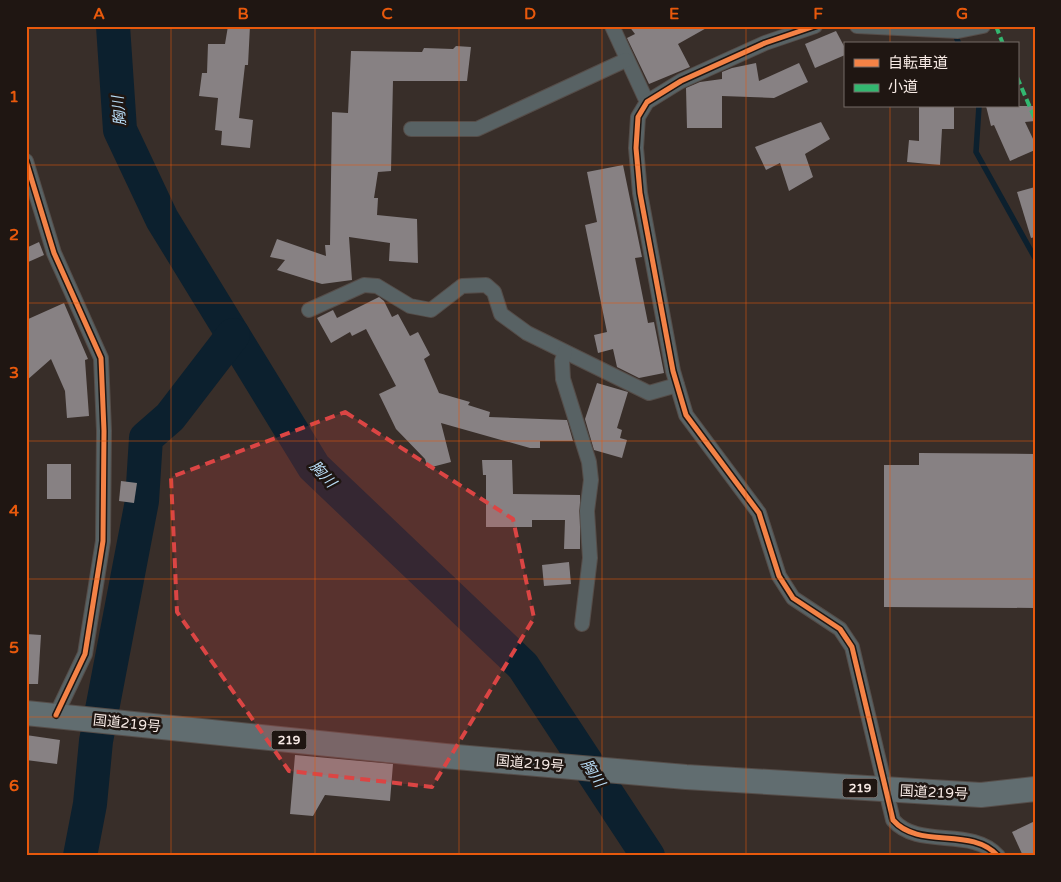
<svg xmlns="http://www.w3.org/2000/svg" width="1061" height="882" font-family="'Varela Round','Noto Sans JP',sans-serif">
  <rect width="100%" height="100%" fill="#382e29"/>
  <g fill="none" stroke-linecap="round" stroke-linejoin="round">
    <g stroke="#0c202e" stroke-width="5.5">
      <polyline points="954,32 959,44"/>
      <polyline points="979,106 976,152 1035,258"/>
    </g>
    <g stroke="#0c202e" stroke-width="34">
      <polyline points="113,26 120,130 162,219 314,467 523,666 648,856"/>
      <polyline points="80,856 90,804 96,741 142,501 146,438 170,417 233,335"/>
    </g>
  </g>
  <g fill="#878183">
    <polygon points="228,26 250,26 248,65 245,65 239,118 253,120 250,148 221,145 222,131 215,130 218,98 199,96 202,73 207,73 208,44 225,44"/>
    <polygon points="629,26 710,26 678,44 690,67 649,84 627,38 635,34"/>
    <polygon points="836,31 845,48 845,55 815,68 805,44"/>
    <polygon points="456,46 471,47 467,81 393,81 391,171 378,172 374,198 378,198 377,215 417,219 418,263 389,261 390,243 349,237 352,280 322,284 277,270 285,260 270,257 277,239 326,256 325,245 330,245 332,112 348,113 351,51 422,52 424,48 453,49"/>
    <polygon points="756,63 759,81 799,63 808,82 774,98 722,96 722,128 687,128 686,88 700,82 722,79 722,72 732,68"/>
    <polygon points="919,106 954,106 954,129 942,129 940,165 907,162 909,140 919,141"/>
    <polygon points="986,106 1035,106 1035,121 1025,122 1035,143 1035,150 1010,161 994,125 991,126"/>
    <polygon points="821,122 830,139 805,154 813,177 789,191 780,163 766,170 755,147"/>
    <polygon points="623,165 642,257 635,258 648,323 654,322 664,373 639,378 617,367 613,349 598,353 594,335 607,332 585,225 597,222 587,172"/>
    <polygon points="1035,187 1035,237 1031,238 1017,192"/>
    <polygon points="39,242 44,255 26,263 26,248"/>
    <polygon points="379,297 384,301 392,317 398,314 410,336 418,332 430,355 424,359 439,393 470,402 468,405 490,412 489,417 567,420 573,441 540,441 540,448 530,448 441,423 451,462 428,468 425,459 396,429 379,394 396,386 366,329 352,336 350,332 331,343 317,318 333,310 337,318"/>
    <polygon points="64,303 88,359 85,360 89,416 67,418 65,391 51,359 26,381 26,320"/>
    <polygon points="597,383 628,392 617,428 622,430 620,438 627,440 622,458 594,450 585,419"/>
    <polygon points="919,453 1035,454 1035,608 884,607 884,465 919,465"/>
    <polygon points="482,460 512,460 513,494 580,495 580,549 564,549 565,520 532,520 532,527 486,527 486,475 483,475"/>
    <rect x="47" y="464" width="24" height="35"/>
    <polygon points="121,481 137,483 134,503 119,501"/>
    <polygon points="569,562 571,584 544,586 542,565"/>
    <polygon points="26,634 41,635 38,684 26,684"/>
    <polygon points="26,735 60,740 57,764 26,760"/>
    <polygon points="295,755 393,764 390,801 325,795 313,816 290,814"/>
    <polygon points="1035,821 1035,856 1023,856 1012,832"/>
  </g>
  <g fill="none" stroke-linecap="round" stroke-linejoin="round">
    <defs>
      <g id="minor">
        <polyline points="612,26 647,102"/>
        <path d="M815,26L765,43L681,81L647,102L638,117L636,148L640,193L673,371L686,415L759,513L779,576L793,598L840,629L852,647L893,820C919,850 971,826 998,856"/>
        <polyline points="857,26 958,31 983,26"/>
        <polyline points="411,129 477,129 626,60"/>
        <polyline points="26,161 54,253 101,358 104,431 103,541 85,654 56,715"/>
        <polyline points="309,310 364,285 377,286 410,306 431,310 462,286 486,285 494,292 501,314 527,333 649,393 677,385"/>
        <polyline points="565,352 562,361 563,379 589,462 591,480 587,511 590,558 582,624"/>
      </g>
      <polyline id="trunk" points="26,713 445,756 686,777 981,795 1035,789"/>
    </defs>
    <use href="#minor" stroke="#554d49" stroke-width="16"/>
    <use href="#trunk" stroke="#554d49" stroke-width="26"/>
    <use href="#minor" stroke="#586264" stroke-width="14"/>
    <use href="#trunk" stroke="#616d70" stroke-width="24"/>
    <g stroke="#33b770" stroke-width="4" stroke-dasharray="8 4" stroke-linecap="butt">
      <polyline points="996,26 1003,44"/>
      <polyline points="1017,77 1035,119"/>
    </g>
    <defs>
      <g id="cycleway">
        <path d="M815,26L765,43L681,81L647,102L638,117L636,148L640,193L673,371L686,415L759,513L779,576L793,598L840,629L852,647L893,820C919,850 971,826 998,856"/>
        <polyline points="26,161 54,253 101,358 104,431 103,541 85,654 56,715"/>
      </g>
    </defs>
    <use href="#cycleway" stroke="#1f1612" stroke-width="8"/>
    <use href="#cycleway" stroke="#f48246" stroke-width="5"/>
  </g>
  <path fill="#db4544" fill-opacity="0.2" stroke="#db4544" stroke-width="4" stroke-dasharray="10 6" stroke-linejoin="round" d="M345,412L513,519L534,618L432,787L289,771L177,612L171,477Z"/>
  <path fill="none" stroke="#e8590c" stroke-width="1" stroke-opacity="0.55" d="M171,26V856M315,26V856M459,26V856M602,26V856M746,26V856M890,26V44M890,106V856M26,165H1035M26,303H1035M26,441H1035M26,579H1035M26,717H1035"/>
  <g text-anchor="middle" stroke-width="5" stroke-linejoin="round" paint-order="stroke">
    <g fill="#1f1612" stroke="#b6aaa6" stroke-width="1">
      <rect x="271.5" y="730.5" width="35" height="19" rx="4"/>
      <rect x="842.5" y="778.5" width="35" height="19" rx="4"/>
    </g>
    <g font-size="12" font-weight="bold" fill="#f7eae5">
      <text x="289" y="744">219</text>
      <text x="860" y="792">219</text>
    </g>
    <g font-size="14" fill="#f7eae5" stroke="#1f1612">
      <text transform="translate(127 723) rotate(6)" y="5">国道219号</text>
      <text transform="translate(530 763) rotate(5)" y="5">国道219号</text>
      <text transform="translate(934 792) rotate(3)" y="5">国道219号</text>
    </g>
    <g font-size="15" font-style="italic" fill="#b9ddf7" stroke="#1f1612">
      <text transform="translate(119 111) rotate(-95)" y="5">胸川</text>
      <text transform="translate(323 474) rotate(47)" y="5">胸川</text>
      <text transform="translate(593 773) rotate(57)" y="5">胸川</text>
    </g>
  </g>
  <rect width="1061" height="882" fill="none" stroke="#1f1612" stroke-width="55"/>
  <rect x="844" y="42" width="175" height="65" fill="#1f1612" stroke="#756b66"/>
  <rect x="854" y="59" width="25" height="8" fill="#f48246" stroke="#756b66"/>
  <text x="888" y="68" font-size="15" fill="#f7eae5">自転車道</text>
  <rect x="854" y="84" width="25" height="8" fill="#33b770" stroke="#756b66"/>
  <text x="888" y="92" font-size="15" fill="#f7eae5">小道</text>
  <rect x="28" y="28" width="1006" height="826" fill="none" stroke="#e8590c" stroke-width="2"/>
  <g font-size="16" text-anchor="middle" font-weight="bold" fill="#e8590c">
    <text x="99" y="19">A</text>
    <text x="243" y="19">B</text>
    <text x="387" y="19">C</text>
    <text x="530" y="19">D</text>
    <text x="674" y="19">E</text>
    <text x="818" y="19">F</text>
    <text x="962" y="19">G</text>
    <text x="14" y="102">1</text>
    <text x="14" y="240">2</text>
    <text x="14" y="378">3</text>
    <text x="14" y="516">4</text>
    <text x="14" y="653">5</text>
    <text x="14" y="791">6</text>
  </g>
</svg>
